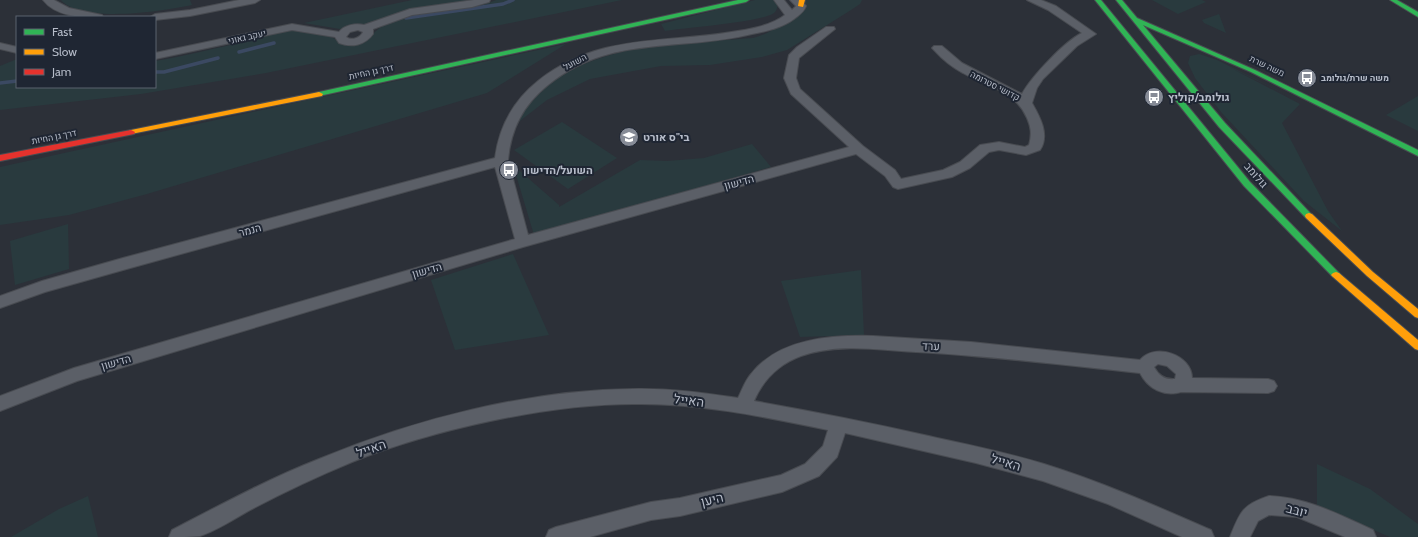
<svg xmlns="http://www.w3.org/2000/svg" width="1418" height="537" font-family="Cabin,Heebo,sans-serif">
  <rect width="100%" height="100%" fill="#2c3038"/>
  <g fill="#293a3e">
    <path d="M61,0H190L192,5C164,11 81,24 61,0Z"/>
    <polygon points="412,0 473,0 417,8 399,13 367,25 358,24 340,29 304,23"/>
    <path d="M496,0H622L266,73L141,94L0,110V66L17,59V87H155V61C186,56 216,48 247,41C263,37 279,32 294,30C307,29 321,32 333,38C338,40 343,45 349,45C371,43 374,27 393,21C426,10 464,14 496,0Z"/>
    <path d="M755,0H777C778,4 778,8 775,12C767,22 682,28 665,31L661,24Z"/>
    <path d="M806,0H862L860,4L851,10L787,50L762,57L710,65L661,66L590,79L547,100L516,124C565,40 668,45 753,38C777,32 790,17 806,0Z"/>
    <polygon points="1152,0 1202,0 1206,2 1178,14"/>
    <polygon points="1219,14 1226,33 1204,23 1202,20"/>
    <polygon points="566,44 487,93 147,194 69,215 0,225 0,167"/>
    <polygon points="1199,54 1217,60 1297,100 1229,67 1300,104 1282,123 1328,211 1342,231 1304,201 1221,112 1195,78 1188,63 1190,56"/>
    <polygon points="1418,96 1418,131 1386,115"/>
    <polygon points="562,122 617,158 568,189 514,150"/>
    <polygon points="752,144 771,167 534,235 513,165 559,205 559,207 640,160 667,161 704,158"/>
    <polygon points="68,224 69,269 15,285 10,241"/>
    <polygon points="513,254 549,335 455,350 431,280"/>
    <polygon points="861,270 864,335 800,337 781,281"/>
    <polygon points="1317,464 1370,489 1418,524 1418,537 1390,537 1317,506"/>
    <polygon points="88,496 98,537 11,537 59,509"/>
  </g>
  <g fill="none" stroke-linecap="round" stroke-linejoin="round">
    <g stroke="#3b4962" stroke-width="3.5">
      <polyline points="406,18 503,4 513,0"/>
      <polyline points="239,52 274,43"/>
      <polyline points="155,72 164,72 218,58"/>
      <polyline points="0,83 17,81"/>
    </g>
    <defs>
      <g id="street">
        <path d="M43,0H54L69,8L102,15L103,17C83,17 57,18 43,0Z"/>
        <polygon points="239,0 260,0 255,3 190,16 155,20 155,17 150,17 155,14 190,10"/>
        <path d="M474,0H490L489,2L472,7L412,15L373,29V34C365,45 352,48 339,43L335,37L292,30L155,59V53L292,24L339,32C344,25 356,23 364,25L410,9ZM358,30L363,32C360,38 352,41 346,37L350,32Z"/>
        <path d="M774,0H784L792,10L796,6L790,0H801L806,6C804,12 799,15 794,19C782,28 767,31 752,34C679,52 611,34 548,85C523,105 511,129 508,160L528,235L849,147L791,94L784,78L789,55L797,47L826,27H834L835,29L799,58L796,78L800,89L863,146L895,170L901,179L943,170L960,162L980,145L999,142L1025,147L1029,145C1032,134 1031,127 1027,118C1015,90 987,87 963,73C952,67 943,60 934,50L932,48L934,46H942L962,63L1022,94C1031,77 1065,41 1082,33L1048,10L1027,0H1041L1056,6L1096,34L1077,46L1043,79L1037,88L1032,103C1040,117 1050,135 1040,150L1026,155L999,150L989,152L970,168L952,177L898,189L893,187L885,176L856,154L523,247L77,381L0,411V396L74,368L515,239L495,167L123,270L45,292L0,308V296L42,281L123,258L495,158C499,127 513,101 538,81C596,35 657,43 725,33C745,30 769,27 785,15Z"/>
        <polygon points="0,43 17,47 17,53 0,49"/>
        <path d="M873,336L971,342L1140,360C1155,342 1192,355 1192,378L1268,379L1274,381L1277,386L1274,391L1268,393L1181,392C1164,397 1148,389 1140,373C1065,365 991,356 916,352C879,350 837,343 801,356C779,364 763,380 754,401C811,411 867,422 924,435C964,444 1005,452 1044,464C1102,482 1156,506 1211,530L1214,537H1182L1108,504L1043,481L976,463L845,433L837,457L819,476L782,492L680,516L651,520L590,537H546L549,530L556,527L651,502L680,498L781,475L805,464L823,446L828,430C765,417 699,403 634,404C547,404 432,430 352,462C318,476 284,492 252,509C235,518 218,530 200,536C192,537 178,537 169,537L172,530C220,505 268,479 319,459C415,419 528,390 633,389C668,388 703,393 738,398C742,390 745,381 751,374C779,338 832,335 873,336ZM1158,364L1167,366L1176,374L1175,379C1165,380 1159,376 1154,367Z"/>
        <path d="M1269,496C1306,497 1340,515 1373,530L1376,537H1345L1297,517L1269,515L1258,521L1250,537H1230C1240,512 1242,505 1269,496Z"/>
      </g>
      <g id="fast">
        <polygon points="738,0 749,0 746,2 319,96 315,94 319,92"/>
        <polygon points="1095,0 1101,0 1250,182 1339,273 1341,275 1339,277 1333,277 1244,186"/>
        <polygon points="1116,0 1122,0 1137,18 1255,70 1418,150 1418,156 1251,72 1143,25 1225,123 1313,216 1312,218 1306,218 1219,127"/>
        <polygon points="1390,0 1397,0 1418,12 1418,17"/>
      </g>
      <g id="slow">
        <polygon points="799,0 805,0 803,7 798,6"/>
        <polygon points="319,92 323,94 322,96 131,134 127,132 131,130"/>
        <polygon points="1309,213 1312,214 1373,272 1418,309 1418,318 1415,317 1367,276 1306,218 1305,216 1306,214"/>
        <polygon points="1336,272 1339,273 1418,340 1418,350 1415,349 1333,277 1331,275 1333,273"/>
      </g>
      <polygon id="jam" points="131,130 135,132 134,134 0,161 0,155"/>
    </defs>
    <use href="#street" stroke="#484b51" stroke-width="2"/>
    <use href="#fast" stroke="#484b51" stroke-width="2"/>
    <use href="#slow" stroke="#484b51" stroke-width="2"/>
    <use href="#jam" stroke="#484b51" stroke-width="2"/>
    <use href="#street" fill="#5b5f67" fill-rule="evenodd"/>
    <use href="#fast" fill="#30b455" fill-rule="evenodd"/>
    <use href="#slow" fill="#ff9f0a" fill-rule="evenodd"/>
    <use href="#jam" fill="#e5322d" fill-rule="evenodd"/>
  </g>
  <defs>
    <symbol id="bus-disc" viewBox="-11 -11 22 22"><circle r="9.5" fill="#868b96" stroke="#1f2633"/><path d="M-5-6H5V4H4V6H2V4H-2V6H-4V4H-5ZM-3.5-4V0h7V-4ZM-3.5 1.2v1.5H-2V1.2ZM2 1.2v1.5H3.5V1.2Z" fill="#fff"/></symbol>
    <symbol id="school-disc" viewBox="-11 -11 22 22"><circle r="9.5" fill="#868b96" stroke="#1f2633"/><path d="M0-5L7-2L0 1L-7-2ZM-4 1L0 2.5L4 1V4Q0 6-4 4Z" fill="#fff"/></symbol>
  </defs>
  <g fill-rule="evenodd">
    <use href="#bus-disc" x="1296" y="67" width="22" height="22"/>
    <use href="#bus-disc" x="1143" y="86" width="22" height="22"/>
    <use href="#school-disc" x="618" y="126" width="22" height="22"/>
    <use href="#bus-disc" x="498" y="159" width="22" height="22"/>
  </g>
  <g text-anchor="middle" stroke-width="4" stroke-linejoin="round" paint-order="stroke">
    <g font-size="9" fill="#b6bcc9" stroke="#1f2633">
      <text transform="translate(247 37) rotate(-13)" y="3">יעקב גאוני</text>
      <text transform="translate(575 62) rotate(-28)" y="3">השועל</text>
      <text transform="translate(1267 66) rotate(25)" y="3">משה שרת</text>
      <text transform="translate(371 72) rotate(-12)" y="3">דרך גן החיות</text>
      <text transform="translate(995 86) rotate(27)" y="3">קדושי סטרומה</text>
      <text transform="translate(54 137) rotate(-11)" y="3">דרך גן החיות</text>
    </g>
    <g font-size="9" font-weight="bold" fill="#b6bcc9" stroke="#1f2633" text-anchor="start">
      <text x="1321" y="81">משה שרת/גולומב</text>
    </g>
    <g font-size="11" font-weight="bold" fill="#b6bcc9" stroke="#1f2633" text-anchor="start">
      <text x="1168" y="101">גולומב/קוליץ</text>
      <text x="643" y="141">בי"ס אורט</text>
      <text x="523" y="174">השועל/הדישון</text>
    </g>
    <g font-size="11" fill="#b6bcc9" stroke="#1f2633">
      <text transform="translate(1256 175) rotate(49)" y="4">גולומב</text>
      <text transform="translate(739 182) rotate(-15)" y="4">הדישון</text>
      <text transform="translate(250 230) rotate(-15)" y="4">הנמר</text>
      <text transform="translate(427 270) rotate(-16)" y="4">הדישון</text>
      <text transform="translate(931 346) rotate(3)" y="4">ערד</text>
      <text transform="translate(116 362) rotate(-16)" y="4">הדישון</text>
    </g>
    <g font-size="13" fill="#b6bcc9" stroke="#1f2633">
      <text transform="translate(689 400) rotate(7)" y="5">האייל</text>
      <text transform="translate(371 448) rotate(-19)" y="5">האייל</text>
      <text transform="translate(1006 462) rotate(16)" y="5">האייל</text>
      <text transform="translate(712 499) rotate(-13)" y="5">היען</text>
      <text transform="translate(1297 510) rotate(15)" y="5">יובב</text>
    </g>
  </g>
  <rect x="16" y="16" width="140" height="72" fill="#1f2633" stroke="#5b626f"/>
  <rect x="24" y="29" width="20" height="6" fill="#30b455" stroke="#5b626f"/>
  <text x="52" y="36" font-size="12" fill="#b6bcc9">Fast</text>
  <rect x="24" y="49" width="20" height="6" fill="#ff9f0a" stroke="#5b626f"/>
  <text x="52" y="56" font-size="12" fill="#b6bcc9">Slow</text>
  <rect x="24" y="69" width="20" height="6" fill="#e5322d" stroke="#5b626f"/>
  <text x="52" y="76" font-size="12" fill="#b6bcc9">Jam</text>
</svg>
